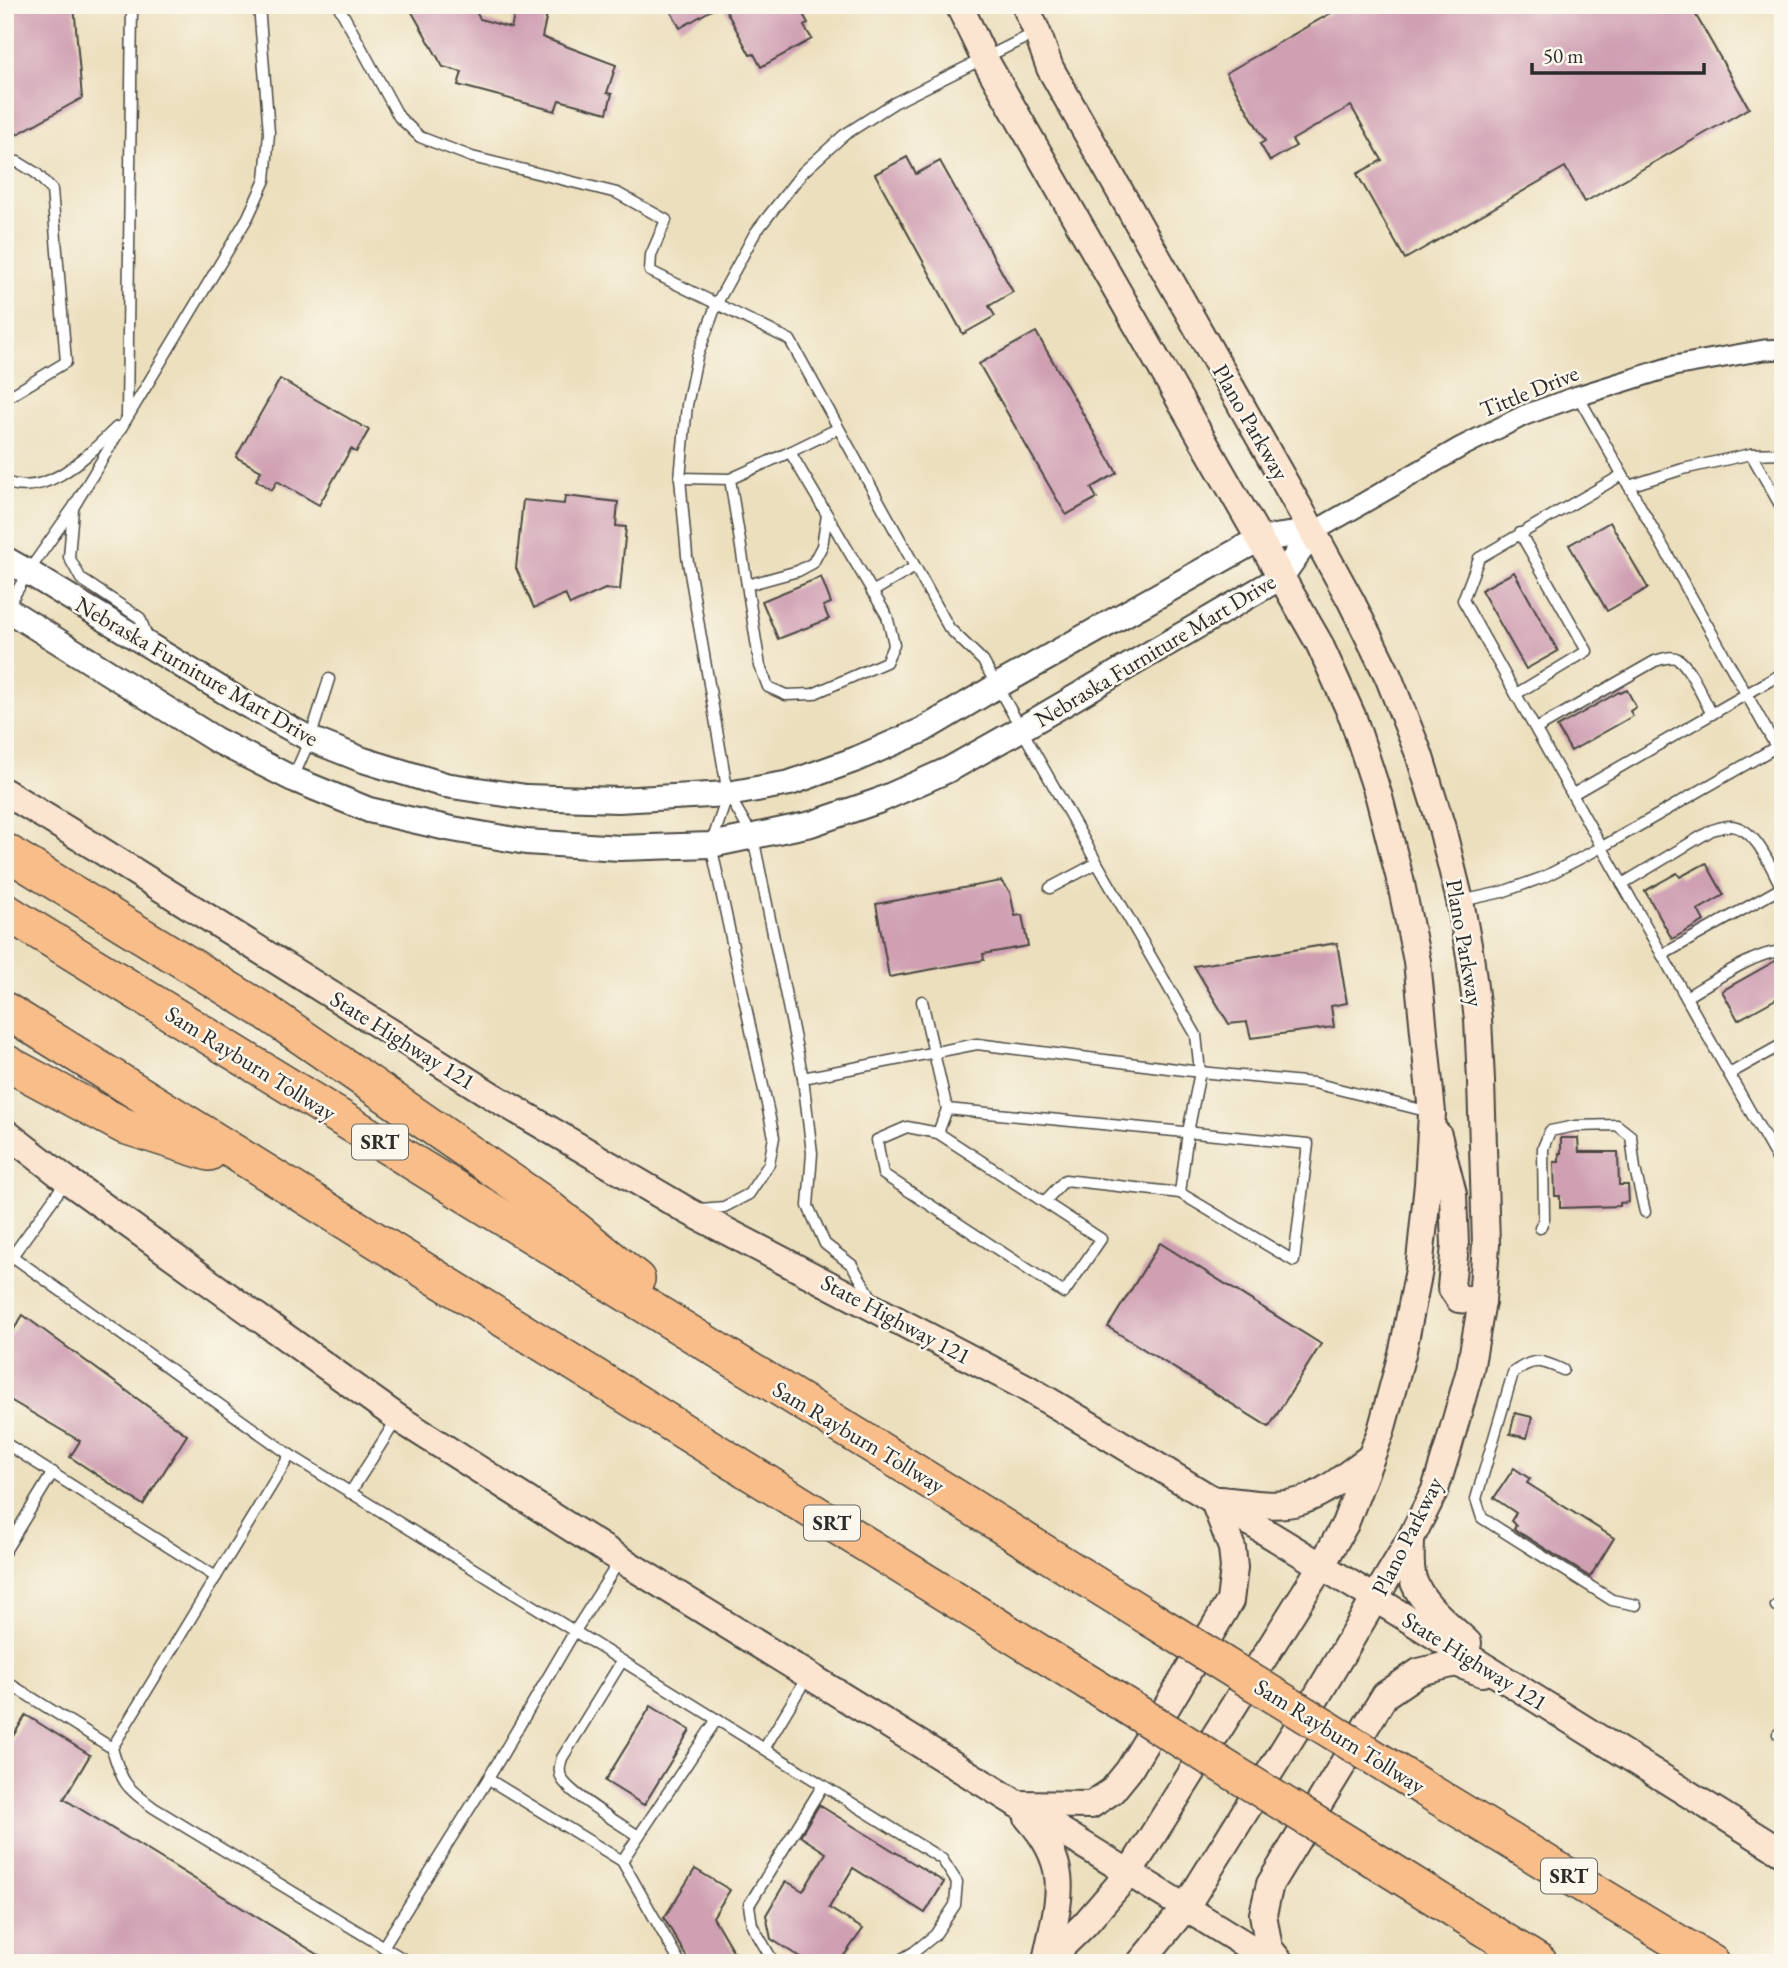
<svg xmlns="http://www.w3.org/2000/svg" width="1788" height="1968" font-family="'EB Garamond',serif">
  <rect width="100%" height="100%" fill="#fbf7ec"/>
  <filter id="ink" filterUnits="userSpaceOnUse"><feTurbulence type="fractalNoise" baseFrequency=".0143" numOctaves="2"/><feDisplacementMap in="SourceGraphic" scale="14" xChannelSelector="R" yChannelSelector="G"/><feConvolveMatrix kernelMatrix="1 2 1 2 8 2 1 2 1" color-interpolation-filters="sRGB"/></filter>
  <filter id="wash" filterUnits="userSpaceOnUse"><feTurbulence type="fractalNoise" baseFrequency=".00686" numOctaves="4" result="noise"/><feDisplacementMap in="SourceGraphic" scale="28" xChannelSelector="R" yChannelSelector="G"/><feGaussianBlur stdDeviation="1.57" result="paint"/><feColorMatrix in="noise" values="0 0 0 0 0 0 0 0 0 0 0 0 0 0 0 0 0 1.4 0 .05"/><feComposite in="paint" operator="in"/></filter>
  <g filter="url(#wash)">
    <rect width="100%" height="100%" fill="#ecdfbd"/>
    <g id="blocks">
      <g fill="#cf9fb2">
        <polygon points="5,5 74,5 82,98 5,141"/>
        <polygon points="408,5 472,5 480,19 511,28 517,5 549,5 542,37 616,65 607,93 612,94 607,113 559,100 555,111 458,85 462,72 443,67"/>
        <polygon points="667,5 720,5 680,28"/>
        <polygon points="723,5 798,5 808,23 804,26 812,39 761,67 754,54 750,55"/>
        <polygon points="1345,5 1690,5 1749,108 1585,202 1565,167 1405,259 1357,174 1382,160 1351,106 1292,140 1296,146 1270,161 1260,144 1265,141 1226,73"/>
        <polygon points="907,157 916,174 940,161 1013,292 989,306 995,316 963,334 875,174"/>
        <polygon points="1036,332 1117,473 1091,488 1097,498 1066,515 979,364"/>
        <polygon points="280,379 369,430 356,452 351,449 319,505 277,481 272,490 256,480 261,471 236,457"/>
        <polygon points="565,496 618,502 616,526 626,527 620,590 605,589 570,605 565,594 534,608 516,568 523,500 564,504"/>
        <polygon points="1610,522 1648,588 1607,611 1569,545"/>
        <polygon points="1514,572 1558,651 1526,669 1481,590"/>
        <polygon points="821,577 831,603 823,606 829,619 778,639 762,601"/>
        <polygon points="1627,690 1636,707 1630,711 1633,716 1571,751 1557,727 1619,692 1620,693"/>
        <polygon points="1706,863 1724,895 1698,910 1704,921 1672,939 1645,891 1677,873 1680,877"/>
        <polygon points="1001,881 1010,892 1015,916 1022,915 1028,946 983,954 984,960 889,977 876,904"/>
        <polygon points="1337,943 1347,1003 1331,1006 1334,1027 1251,1038 1247,1022 1229,1024 1194,966"/>
        <polygon points="1775,961 1783,974 1783,995 1738,1020 1722,991"/>
        <polygon points="1561,1138 1578,1138 1579,1152 1618,1152 1619,1185 1628,1185 1629,1202 1620,1203 1620,1206 1560,1208 1560,1196 1555,1196 1554,1162 1559,1162 1559,1153 1561,1153"/>
        <polygon points="1160,1243 1321,1344 1269,1427 1108,1327"/>
        <polygon points="23,1315 187,1435 143,1505 70,1457 80,1441 5,1397 5,1343"/>
        <polygon points="1515,1413 1532,1417 1527,1438 1510,1434"/>
        <polygon points="1514,1468 1530,1479 1527,1483 1614,1538 1590,1577 1514,1529 1516,1525 1511,1521 1516,1513 1494,1498"/>
        <polygon points="651,1706 690,1730 644,1805 605,1781"/>
        <polygon points="26,1715 90,1755 64,1799 332,1963 5,1963 5,1749"/>
        <polygon points="819,1805 944,1882 925,1913 853,1868 829,1908 863,1929 840,1961 832,1963 809,1963 771,1939 766,1915 786,1881 803,1891 826,1853 800,1836"/>
        <polygon points="695,1869 730,1890 713,1917 740,1963 690,1963 664,1918"/>
      </g>
    </g>
  </g>
  <g filter="url(#ink)">
    <use href="#blocks" fill-opacity="0" stroke="#484641" stroke-width="2"/>
    <g fill="none" stroke-linecap="round" stroke-linejoin="round">
      <defs>
        <g id="service">
          <polyline points="338,5 399,117 420,137 472,157 617,193 666,220 651,255 650,271 790,340 949,628 983,661 1097,863 1196,1035 1200,1072 1188,1132 1180,1193"/>
          <polyline points="5,164 18,162 36,173 52,190 66,362 5,399"/>
          <polyline points="1578,396 1783,759"/>
          <polyline points="127,416 132,5"/>
          <polyline points="790,452 837,429"/>
          <polyline points="1751,454 1783,453"/>
          <polyline points="1622,475 1479,558 1463,600 1729,1074 1783,1044"/>
          <polyline points="680,478 730,479 760,666 768,687 786,695 813,694 886,662 894,644 887,616 790,452 730,479"/>
          <path d="M5,482C49,499 88,454 117,427"/>
          <polyline points="1629,486 1683,469 1751,454 1783,510"/>
          <polyline points="73,509 69,557 81,579 140,618 148,639"/>
          <polyline points="747,585 798,571 813,563 822,546 827,515"/>
          <polyline points="872,592 915,567"/>
          <polyline points="7,608 28,572 73,508 248,217 265,180 269,133 259,5"/>
          <polyline points="1516,694 1587,651 1520,533"/>
          <path d="M1536,729L1655,661C1662,659 1671,655 1678,659C1690,666 1704,701 1712,714"/>
          <polyline points="293,778 310,739 329,679"/>
          <polyline points="1573,794 1783,673"/>
          <path d="M1622,884L1712,830C1717,829 1723,826 1729,826C1755,825 1771,868 1782,888"/>
          <polyline points="1050,888 1097,863"/>
          <polyline points="1461,901 1502,892 1544,877 1602,847 1783,743"/>
          <polyline points="1662,955 1783,887"/>
          <path d="M1686,997C1707,985 1761,948 1783,952"/>
          <polyline points="922,1001 947,1109"/>
          <polyline points="1729,1074 1783,1169"/>
          <polyline points="803,1078 977,1044 1200,1072 1314,1083 1430,1112"/>
          <polygon points="907,1127 938,1133 1101,1239 1064,1293 883,1174 877,1140"/>
          <polyline points="938,1133 947,1109 1308,1144 1294,1261 1180,1193 1065,1180 1044,1202"/>
          <polyline points="700,1209 724,1207 749,1194 769,1164 774,1137 711,845 728,794"/>
          <polyline points="1540,1228 1544,1219 1543,1148 1550,1131 1575,1126 1617,1125 1631,1136 1635,1169 1645,1212"/>
          <polyline points="5,1251 290,1455 942,1859 957,1882 955,1905 935,1935 914,1952 895,1963"/>
          <polyline points="5,1266 67,1180"/>
          <polyline points="873,1300 852,1265 825,1244 808,1206 812,1153 803,1078 753,837 728,794 687,556 680,478 687,405 697,357 717,303 755,233 803,172 844,135 894,103 1037,32"/>
          <path d="M1563,1370C1542,1360 1533,1357 1513,1373L1476,1499L1482,1518L1612,1600L1636,1605"/>
          <polyline points="5,1443 216,1577"/>
          <polyline points="350,1493 397,1419"/>
          <polyline points="5,1551 53,1472"/>
          <polyline points="1776,1606 1783,1610"/>
          <path d="M622,1661L562,1758C560,1765 558,1772 562,1779C571,1795 621,1824 638,1836"/>
          <path d="M5,1681L112,1748C122,1783 125,1787 154,1808L410,1963"/>
          <polyline points="1778,1734 1783,1737"/>
          <polyline points="112,1748 290,1455"/>
          <polyline points="764,1749 807,1677"/>
          <polyline points="488,1779 622,1861 680,1963"/>
          <polyline points="622,1861 717,1719"/>
          <polyline points="383,1947 488,1779 575,1631 620,1560"/>
          <polyline points="774,1963 752,1925 749,1905 823,1785"/>
        </g>
        <polyline id="minor" points="1313,532 1461,447 1525,415 1578,396 1674,366 1764,350 1783,349"/>
        <g id="tertiary">
          <polyline points="5,559 28,572 247,705 310,739 363,760 445,785 526,797 618,800 728,794 790,783 854,760 923,730 997,686 1259,539 1313,532"/>
          <polyline points="5,608 216,740 293,779 369,810 447,828 526,842 620,848 711,845 811,824 878,801 950,769 1021,729 1281,577 1313,532"/>
        </g>
        <g id="secondary">
          <polyline points="959,5 984,58 1319,643 1353,718 1379,797 1400,879 1417,961 1432,1113 1428,1184 1419,1270 1403,1350 1381,1431 1371,1457 1345,1524 1322,1565 1129,1873 1085,1924 1045,1963"/>
          <polyline points="1025,5 1037,32 1050,68 1313,532 1351,601 1388,676 1419,754 1442,828 1460,901 1470,956 1478,1019 1481,1081 1486,1244 1482,1301 1470,1370 1448,1448 1435,1490 1411,1538 1314,1701 1185,1908 1140,1963"/>
          <polyline points="5,792 97,848 494,1097 688,1211 1025,1387 1093,1427 1376,1599 1783,1853"/>
          <polyline points="5,1132 67,1180 398,1418 620,1559 1275,1963"/>
          <polyline points="1438,1135 1453,1194 1455,1245 1451,1287 1459,1299 1482,1301"/>
          <path d="M1219,1500C1245,1502 1276,1509 1301,1501C1327,1493 1349,1472 1371,1457"/>
          <path d="M1411,1539C1411,1552 1409,1569 1414,1582C1424,1607 1450,1625 1468,1643"/>
          <polyline points="1017,1804 1091,1805 1112,1791 1129,1770 1230,1601 1234,1568 1232,1548 1213,1499"/>
          <path d="M1028,1818C1074,1869 1058,1901 1046,1961"/>
          <polyline points="1281,1963 1269,1948 1263,1914 1270,1884 1385,1695 1419,1672 1456,1663 1482,1673"/>
        </g>
        <g id="motorway">
          <polyline points="5,851 266,1012 544,1204 637,1279"/>
          <polyline points="5,911 893,1458 1151,1619"/>
          <polyline points="5,1010 1107,1694"/>
          <polyline points="5,1062 124,1126 209,1153"/>
          <polyline points="1425,1789 1712,1963"/>
          <polyline points="1381,1864 1540,1963"/>
        </g>
      </defs>
      <use href="#service" stroke="#484641" stroke-width="13"/>
      <use href="#minor" stroke="#484641" stroke-width="23"/>
      <use href="#tertiary" stroke="#484641" stroke-width="28"/>
      <use href="#secondary" stroke="#484641" stroke-width="30"/>
      <use href="#motorway" stroke="#484641" stroke-width="38"/>
      <use href="#service" stroke="#fff" stroke-width="10"/>
      <use href="#minor" stroke="#fff" stroke-width="19"/>
      <use href="#tertiary" stroke="#fff" stroke-width="24"/>
      <use href="#secondary" stroke="#fce5d0" stroke-width="26"/>
      <use href="#motorway" stroke="#f8bd89" stroke-width="35"/>
      <defs>
        <g id="motorway-bridge">
          <polyline points="1151,1619 1425,1789"/>
          <polyline points="1107,1694 1381,1864"/>
        </g>
      </defs>
      <use href="#motorway-bridge" stroke="#484641" stroke-width="38" stroke-linecap="butt"/>
      <use href="#motorway-bridge" stroke="#f8bd89" stroke-width="35"/>
    </g>
  </g>
  <g text-anchor="middle" stroke-width="5" stroke-linejoin="round" paint-order="stroke">
    <g fill="#fbf7ec" stroke="#696865" stroke-width="2">
      <rect x="352" y="1124.5" width="56" height="35" rx="5"/>
      <rect x="804" y="1505.5" width="56" height="35" rx="5"/>
      <rect x="1541" y="1858.5" width="56" height="35" rx="5"/>
    </g>
    <g font-size="21" font-weight="bold" fill="#2b2b2b">
      <text x="380" y="1149">SRT</text>
      <text x="832" y="1530">SRT</text>
      <text x="1569" y="1883">SRT</text>
    </g>
    <g font-size="23" fill="#2b2b2b" stroke="#fbf7ec">
      <text transform="translate(1529 391) rotate(-22)" y="8">Tittle Drive</text>
      <text transform="translate(1251 422) rotate(60)" y="8">Plano Parkway</text>
      <text transform="translate(1155 650) rotate(-31)" y="8">Nebraska Furniture Mart Drive</text>
      <text transform="translate(197 671) rotate(30)" y="8">Nebraska Furniture Mart Drive</text>
      <text transform="translate(1465 943) rotate(80)" y="8">Plano Parkway</text>
      <text transform="translate(403 1040) rotate(32)" y="8">State Highway 121</text>
      <text transform="translate(251 1063) rotate(32)" y="8">Sam Rayburn Tollway</text>
      <text transform="translate(896 1319) rotate(28)" y="8">State Highway 121</text>
      <text transform="translate(859 1437) rotate(31)" y="8">Sam Rayburn Tollway</text>
      <text transform="translate(1407 1536) rotate(-63)" y="8">Plano Parkway</text>
      <text transform="translate(1475 1661) rotate(32)" y="8">State Highway 121</text>
      <text transform="translate(1340 1736) rotate(32)" y="8">Sam Rayburn Tollway</text>
    </g>
  </g>
  <rect width="1788" height="1968" fill="none" stroke="#fbf7ec" stroke-width="28"/>
  <path d="M1532 63v10h172v-10" fill="none" stroke="#2b2b2b" stroke-width="3.5"/>
  <text x="1543" y="63" font-size="21" fill="#2b2b2b" stroke="#fbf7ec" stroke-width="5" paint-order="stroke">50 m</text>
</svg>
